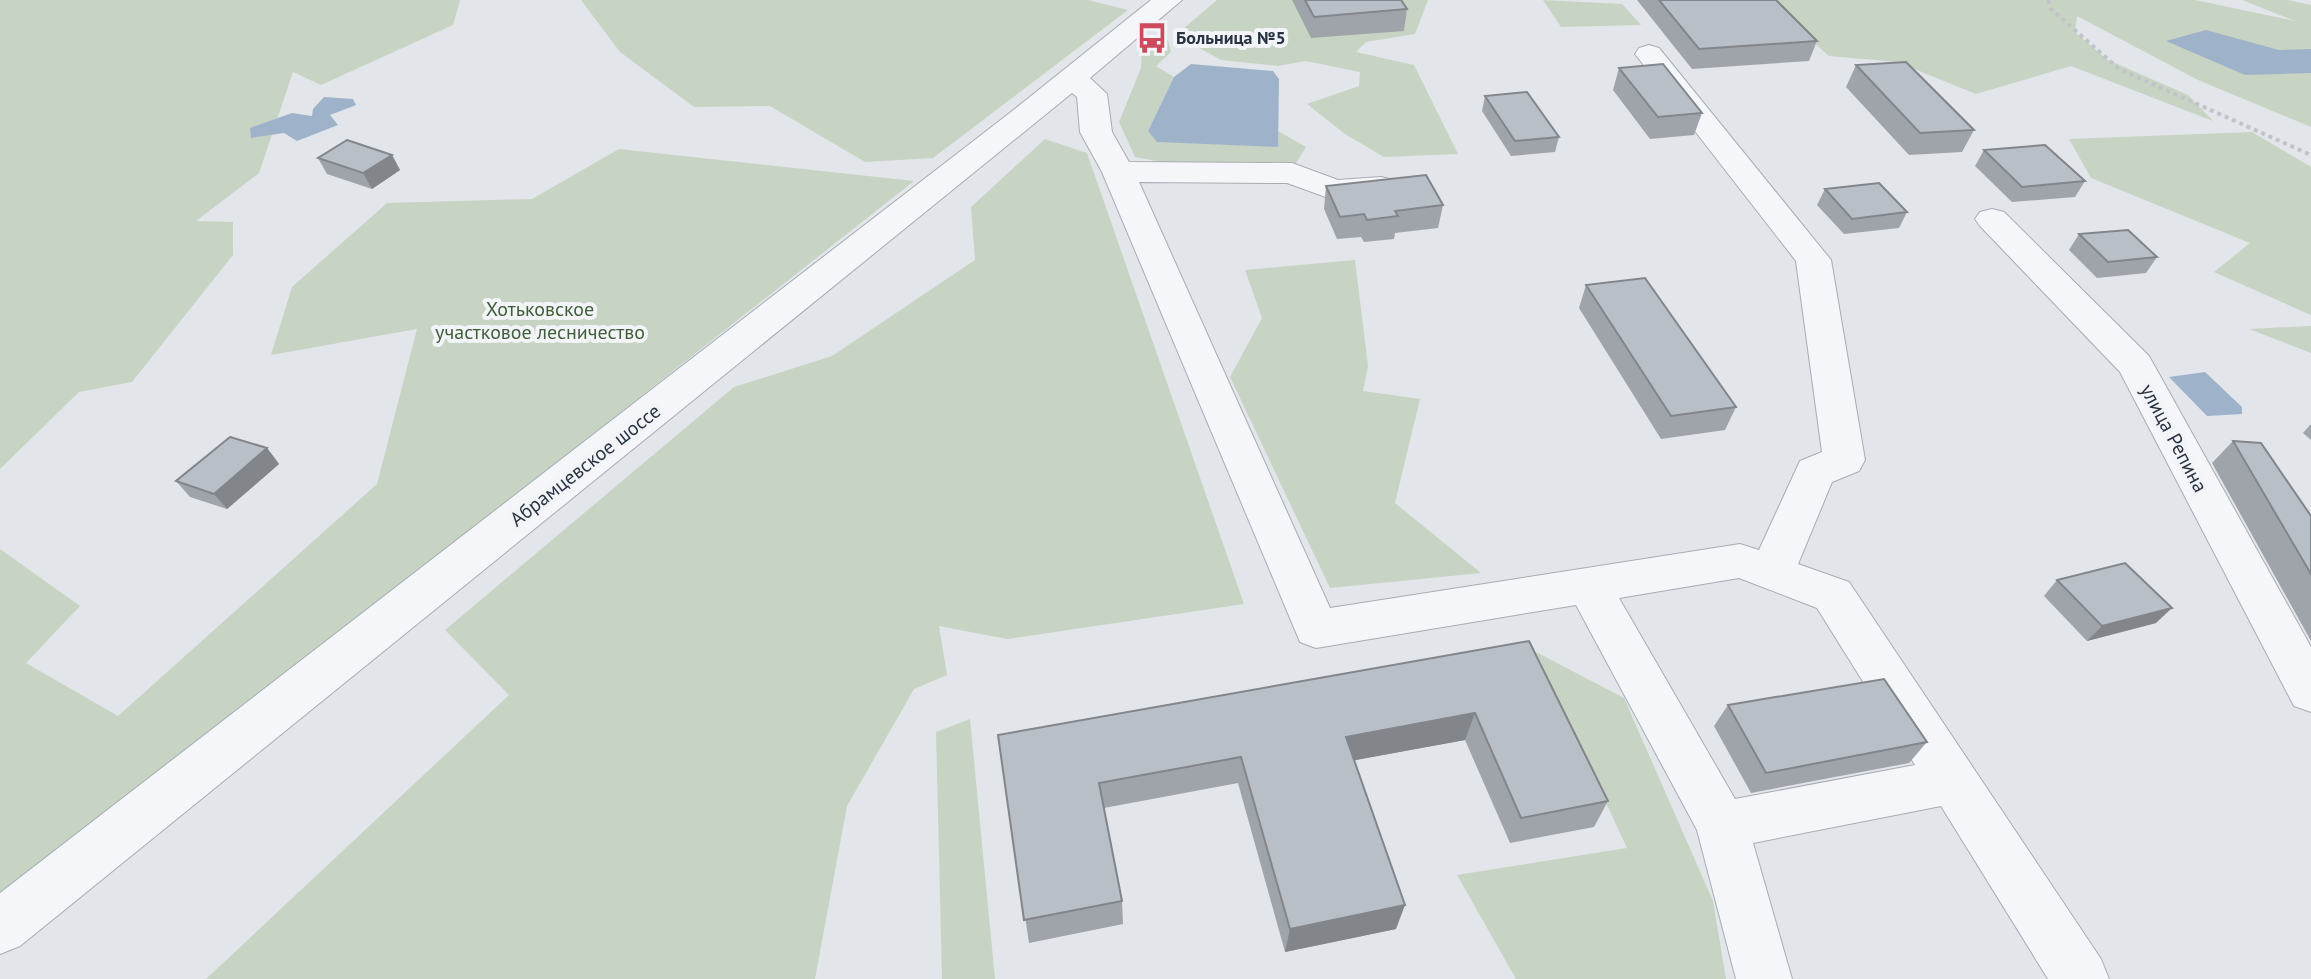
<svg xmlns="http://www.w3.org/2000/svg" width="2311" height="979" font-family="'PT Sans',sans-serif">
  <rect width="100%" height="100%" fill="#e2e5ea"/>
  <g fill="#c8d4c3">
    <polygon points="0,0 460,0 453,25 321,85 293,72 259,173 196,221 233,222 233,255 132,382 79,392 0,469"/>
    <polygon points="581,0 1088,0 1128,10 933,158 865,162 770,106 694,107 620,52"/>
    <polygon points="1217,0 1428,0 1415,34 1366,42 1356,52 1414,65 1458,154 1384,157 1345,134 1307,104 1359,86 1360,72 1306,61 1278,66 1221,60 1176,35"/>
    <polygon points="1543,0 1622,4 1641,25 1561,27"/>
    <polygon points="1770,0 2195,0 2295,21 2242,0 2288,0 2311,5 2311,127 2198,80 2077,16 2075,32 2108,60 2188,95 2213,121 2071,66 1976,94 1897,62 1829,56 1767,2"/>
    <polygon points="1168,40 1171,52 1156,66 1174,77 1148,131 1277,147 1278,131 1306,147 1296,163 1177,165 1135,157 1119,122 1141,68 1142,46"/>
    <polygon points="2252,132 2311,167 2311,315 2214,272 2250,243 2091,178 2069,139"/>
    <polygon points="1045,139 1087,153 1244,604 1007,639 939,626 947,675 914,689 847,806 815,979 206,979 509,695 445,630 734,387 832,356 975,260 971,207"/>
    <polygon points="619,149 914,181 0,902 0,549 80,606 26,663 118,716 377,484 417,329 271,355 292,287 387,203 532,199"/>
    <polygon points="1355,260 1368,366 1363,391 1420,399 1395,503 1481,573 1330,588 1230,377 1262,318 1245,270"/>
    <polygon points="2311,326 2311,353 2249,329"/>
    <polygon points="1536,652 1624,698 1713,901 1726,979 1516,979 1457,875 1627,848"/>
    <polygon points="970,719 995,979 942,979 936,732"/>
  </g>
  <g fill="#9eb3ca">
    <polygon points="2206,30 2279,50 2311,49 2311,73 2245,75 2166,41"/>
    <polygon points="1191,64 1273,71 1279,79 1278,147 1157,142 1148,131 1174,77"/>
    <polygon points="324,97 353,99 356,105 330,115 338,125 297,141 284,133 251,138 250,128 292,113 312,116 313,109"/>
    <polygon points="2205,372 2242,407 2242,414 2207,416 2169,377"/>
  </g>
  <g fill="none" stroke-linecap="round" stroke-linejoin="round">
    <defs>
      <g id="minor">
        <path d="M1151,0H1182L1090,78L1107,94L1112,132L1129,162L1292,163L1338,180L1381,177L1393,180L1397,187L1393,194L1334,200L1287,183L1139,182L1330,608L1740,544L1759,550L1800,461L1822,452L1796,261L1635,54L1639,48L1649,45L1659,48L1831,260L1865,460L1859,471L1832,482L1798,564L1849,582L2101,959L2109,979H2048L1941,806L1753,843L1792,979H1736L1697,830L1576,605L1316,648L1300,642L1102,172L1080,132L1077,97L1072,93L20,946L0,954V893L1011,112ZM1739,578L1817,608L1915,765L1735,799L1619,598Z"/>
        <polygon points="1992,209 2004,212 2149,356 2311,647 2311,712 2294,706 2120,372 1980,226 1975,219 1980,212"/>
      </g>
    </defs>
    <use href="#minor" stroke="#a7acb4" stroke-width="2"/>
    <polyline stroke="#c0c3c9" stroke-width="4" stroke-dasharray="4 4" stroke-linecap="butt" points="2048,0 2051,9 2119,69 2311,155"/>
    <use href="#minor" fill="#f5f6f9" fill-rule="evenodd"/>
  </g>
  <g fill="#9fa4ab">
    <polygon points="1292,0 1401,0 1407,9 1404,31 1311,38"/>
    <polygon points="1637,0 1776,0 1817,41 1809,61 1692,69"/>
    <polygon points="1856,65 1974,130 1962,152 1909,155 1846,87"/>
    <polygon points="1619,68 1702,113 1694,135 1650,139 1613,90"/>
    <polygon points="1485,96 1559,137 1555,152 1511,156 1482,111"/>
    <polygon points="1984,150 2085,181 2075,197 2012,202 1975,166"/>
    <polygon points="392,155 400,170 372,189 327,174 318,158"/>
    <polygon points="1326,186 1443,205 1438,228 1395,233 1394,239 1364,242 1361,237 1337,239 1324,209"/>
    <polygon points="1825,189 1907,212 1899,228 1844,234 1817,205"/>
    <polygon points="2079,234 2157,257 2146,273 2097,278 2069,250"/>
    <polygon points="1586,285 1736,407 1725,430 1661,439 1579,308"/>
    <polygon points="2311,424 2311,440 2303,433"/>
    <polygon points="2233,441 2311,516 2311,641 2212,463"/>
    <polygon points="267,448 279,464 227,509 190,497 176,481"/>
    <polygon points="2057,580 2156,623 2087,641 2044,596"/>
    <polygon points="1529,641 1608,801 1594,827 1510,843 1465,740 1354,760 1396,929 1285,952 1238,783 1104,808 1122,901 1123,924 1029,943 998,735"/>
    <polygon points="1728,705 1927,742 1909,763 1751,793 1714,726"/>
  </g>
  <g fill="#82868b">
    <polygon points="392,155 400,170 372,189 363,173"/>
    <polygon points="267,448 279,464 227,509 214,494"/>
    <polygon points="2172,608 2156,623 2087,641 2102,626"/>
    <polygon points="1475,713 1465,740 1340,763 1346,737"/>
    <polygon points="1405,905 1396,929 1285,952 1290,929"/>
  </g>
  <g fill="#b9bfc7" stroke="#82868b" stroke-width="2">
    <polygon points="1305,0 1401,0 1407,9 1314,17"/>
    <polygon points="1659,0 1776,0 1817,41 1699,49"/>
    <polygon points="1906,62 1974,130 1920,133 1856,65"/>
    <polygon points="1663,64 1702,113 1658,117 1619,68"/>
    <polygon points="1527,92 1559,137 1515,141 1485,96"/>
    <polygon points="347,140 392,155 363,173 318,158"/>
    <polygon points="2045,145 2085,181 2022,187 1984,150"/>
    <polygon points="1426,175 1443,205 1395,211 1398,216 1367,220 1364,214 1340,217 1326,186"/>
    <polygon points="1879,183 1907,212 1852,219 1825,189"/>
    <polygon points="2128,230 2157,257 2108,262 2079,234"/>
    <polygon points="1645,278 1736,407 1671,416 1586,285"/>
    <polygon points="230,437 267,448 214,494 176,481"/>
    <polygon points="2233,441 2261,443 2311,516 2311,574"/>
    <polygon points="2125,563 2172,608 2102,626 2057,580"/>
    <polygon points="1529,641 1608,801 1521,818 1475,713 1346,737 1405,905 1290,929 1241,757 1099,783 1122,901 1024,920 998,735"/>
    <polygon points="1884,679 1927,742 1766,773 1728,705"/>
  </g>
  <defs>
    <symbol id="bus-bare" viewBox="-9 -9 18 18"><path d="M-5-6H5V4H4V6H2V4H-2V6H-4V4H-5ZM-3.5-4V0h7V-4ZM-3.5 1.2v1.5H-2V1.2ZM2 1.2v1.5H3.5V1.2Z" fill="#cd4a5d" stroke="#f2f4f8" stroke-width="2.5" paint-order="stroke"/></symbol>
  </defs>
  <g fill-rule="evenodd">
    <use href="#bus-bare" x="1130" y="16" width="44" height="44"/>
  </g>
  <g text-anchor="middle" stroke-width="8" stroke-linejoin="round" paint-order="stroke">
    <g font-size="18" font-weight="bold" fill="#2a3342" stroke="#f2f4f8" text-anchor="start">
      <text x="1176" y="44">Больница №5</text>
    </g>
    <g font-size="20" fill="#3f5e38" stroke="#f2f4f8">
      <text x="540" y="316">Хотьковское<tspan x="540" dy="23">участковое лесничество</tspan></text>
    </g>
    <g font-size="20" fill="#2a3342" stroke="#f2f4f8">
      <text transform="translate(2174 438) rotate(62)" y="7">улица Репина</text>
      <text transform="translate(585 465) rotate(-38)" y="7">Абрамцевское шоссе</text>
    </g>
  </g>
</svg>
